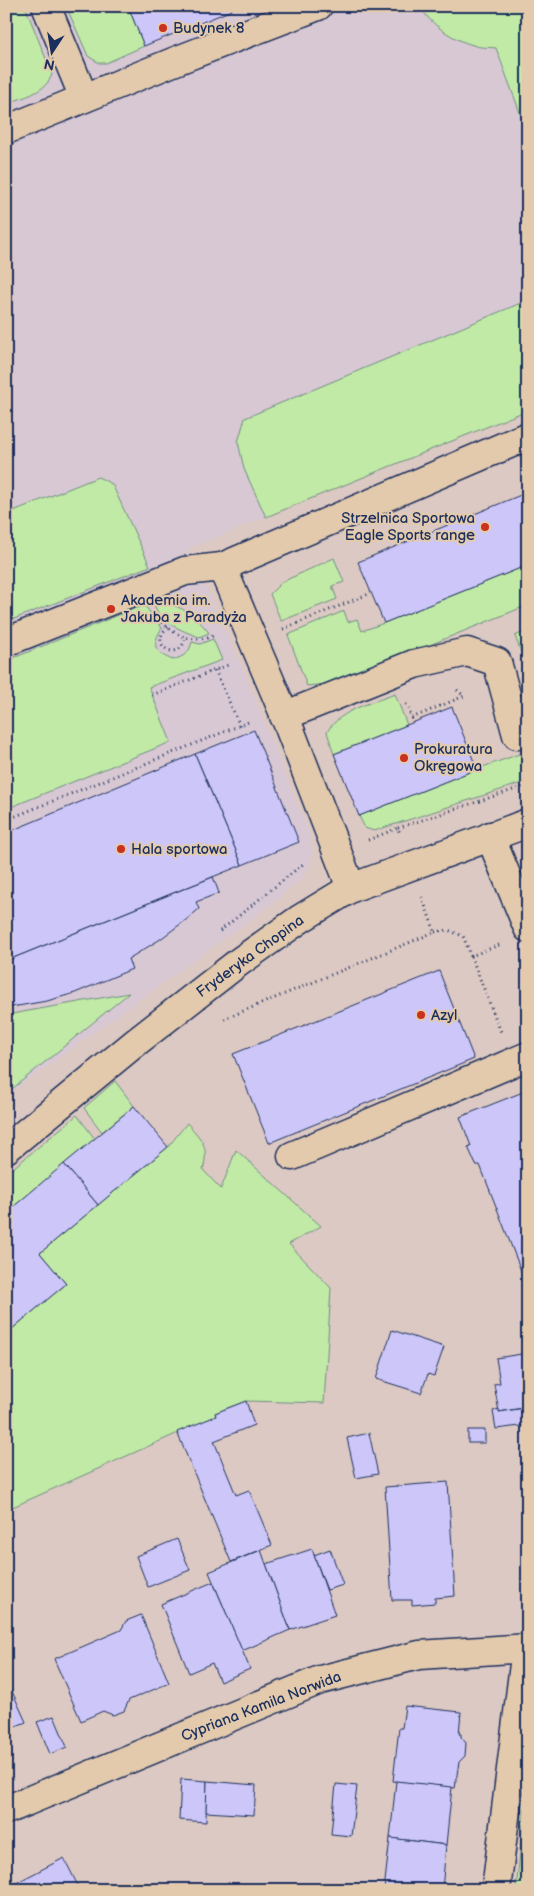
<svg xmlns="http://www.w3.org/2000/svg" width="534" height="1896" font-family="'Balsamiq Sans',sans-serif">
  <rect width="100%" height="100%" fill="#ddc9c3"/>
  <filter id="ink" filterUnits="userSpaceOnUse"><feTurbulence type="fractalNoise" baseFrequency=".02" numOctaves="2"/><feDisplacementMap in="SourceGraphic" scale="10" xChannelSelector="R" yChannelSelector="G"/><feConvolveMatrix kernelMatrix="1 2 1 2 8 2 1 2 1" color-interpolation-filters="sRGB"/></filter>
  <g filter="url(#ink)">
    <polygon fill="#d8c8d3" points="6,6 528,6 528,410 188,549 243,669 311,838 312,859 305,875 274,903 6,1096"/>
    <g fill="#c1eaa6" stroke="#6e8c82">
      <path d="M6,6H25L52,74C46,93 23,97 6,104Z"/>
      <polygon points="66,6 128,6 144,46 106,63 99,63 88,56"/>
      <path d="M420,6H528V134L496,48C489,47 480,48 473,45C454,40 429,24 420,6Z"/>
      <polygon points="528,300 528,410 266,517 244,469 238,442 245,418"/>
      <polygon points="98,477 112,484 150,566 6,622 6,514"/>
      <polygon points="334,558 344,582 332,586 337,599 281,621 270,594 282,582"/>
      <polygon points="528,565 528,605 336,683 307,686 288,635 344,611 348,622 357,619 362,631 384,623"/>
      <path d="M154,601C179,604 195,614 209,633L199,637C183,631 155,621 154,601Z"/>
      <path d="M145,606L162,628C151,645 154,653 173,660C184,656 189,654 192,642L200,644L213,639L222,660L149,687L171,742L6,809V661L133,609Z"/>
      <polygon points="528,630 528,671 515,636"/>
      <path d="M395,694L407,725L334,754L327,732C341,709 372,703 395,694Z"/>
      <polygon points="528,751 528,781 374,831 365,828 359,816 477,769"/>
      <polygon points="129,993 6,1094 6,1015"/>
      <polygon points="115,1081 134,1106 102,1132 84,1108"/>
      <polygon points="77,1115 95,1139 6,1213 6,1174"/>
      <path d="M187,1123C203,1141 209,1146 203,1170L221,1189L236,1150L321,1226L289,1244L331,1288L324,1403L246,1401L215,1413L216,1416L6,1510V1334L66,1284L40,1253L168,1147Z"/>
      <polygon points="528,1779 528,1890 516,1890"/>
    </g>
    <g fill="#cdc7f9" stroke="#1b2f5e">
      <polygon points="128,6 231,6 232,10 144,46"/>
      <polygon points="528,492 528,565 384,623 358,562"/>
      <polygon points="452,707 477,769 359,816 334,754"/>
      <polygon points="254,730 299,842 242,865 195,754"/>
      <polygon points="195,754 242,865 6,961 6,833"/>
      <polygon points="213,877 219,893 196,902 199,909 186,920 159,940 128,959 132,969 75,993 47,1001 6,1008 6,961"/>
      <polygon points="439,971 474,1059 269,1143 233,1054"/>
      <polygon points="528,1090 528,1280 525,1281 480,1165 476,1165 468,1147 471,1146 460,1117"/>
      <polygon points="134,1106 168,1147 98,1205 64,1164"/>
      <polygon points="64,1164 98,1205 40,1253 66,1284 6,1334 6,1260 10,1257 6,1252 6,1213"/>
      <polygon points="392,1330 444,1347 434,1376 428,1374 421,1393 376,1379"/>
      <polygon points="528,1353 528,1407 499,1412 494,1384 500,1383 496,1358"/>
      <polygon points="246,1401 254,1425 214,1441 236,1495 249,1490 272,1545 231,1562 177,1432 216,1416 215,1413"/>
      <polygon points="525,1408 528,1425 496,1429 493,1411 499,1409 499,1412"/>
      <rect x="468" y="1430" width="17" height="13"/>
      <polygon points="369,1433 378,1474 356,1478 347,1438"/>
      <polygon points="448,1482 455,1596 435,1598 435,1603 412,1605 412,1600 392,1600 385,1487"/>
      <polygon points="177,1539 190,1570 148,1587 136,1556"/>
      <polygon points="312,1549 335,1615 290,1630 266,1564"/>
      <polygon points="330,1549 343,1585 327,1590 314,1555"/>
      <polygon points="261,1550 290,1630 242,1651 209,1572"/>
      <polygon points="213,1582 250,1669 220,1682 212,1663 189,1673 161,1604"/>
      <polygon points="141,1615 169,1683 129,1700 124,1711 113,1715 103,1711 81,1721 54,1659 121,1630 126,1621"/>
      <polygon points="6,1678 26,1722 6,1730"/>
      <polygon points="405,1706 461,1712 459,1734 461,1734 461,1737 466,1743 465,1756 459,1762 455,1788 393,1781 399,1728 402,1728"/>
      <polygon points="54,1716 67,1747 50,1754 37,1722"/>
      <polygon points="181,1779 207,1781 206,1822 179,1820"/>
      <polygon points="207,1781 256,1785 254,1815 206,1812"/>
      <polygon points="396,1781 452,1787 446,1845 390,1838"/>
      <polygon points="336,1784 357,1786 351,1836 331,1834"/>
      <polygon points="390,1838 446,1845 442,1890 384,1890"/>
      <polygon points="64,1858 79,1888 6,1890 6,1888"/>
    </g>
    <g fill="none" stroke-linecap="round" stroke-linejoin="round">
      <defs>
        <g id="minor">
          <polyline points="46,6 84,98"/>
          <polyline points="6,130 178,60 318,6"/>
          <polyline points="222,567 282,709 351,888"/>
          <polyline points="6,642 185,571 222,567 528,436"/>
          <polyline points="284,716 414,664 467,652 497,662 517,735"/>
          <polyline points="490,836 528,928"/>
          <polyline points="6,1149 135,1043 239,962 300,919 351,888 528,823"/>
          <polyline points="292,1156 528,1056"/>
          <polyline points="6,1810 320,1680 419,1655 528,1648"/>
          <polyline points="496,1890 526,1648"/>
        </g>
      </defs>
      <use href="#minor" stroke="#1b2f5e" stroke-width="31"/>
      <g stroke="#1b2f5e" stroke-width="3" stroke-dasharray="1 4" stroke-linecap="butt">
        <path d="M158,619C174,635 193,645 215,635"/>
        <path d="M168,627C146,645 181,665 185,637"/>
        <polyline points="283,629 371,593"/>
        <polyline points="215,670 240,726"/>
        <polyline points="152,695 228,665"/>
        <polyline points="406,704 412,718 464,696 457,690"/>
        <polyline points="6,820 251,721"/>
        <polyline points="398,828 528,785"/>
        <polyline points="368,840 398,828 400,834"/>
        <polyline points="220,931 303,864"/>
        <polyline points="435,932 448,930 463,936 471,956 499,945"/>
        <polyline points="471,956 501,1032"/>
        <polyline points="224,1019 435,932 422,897"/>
      </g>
      <use href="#minor" stroke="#e4caac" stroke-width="28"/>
    </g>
  </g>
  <g fill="#c8321e" stroke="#e4caac" stroke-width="2">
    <circle cx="163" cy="28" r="5"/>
    <circle cx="485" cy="527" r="5"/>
    <circle cx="111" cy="609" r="5"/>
    <circle cx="404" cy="758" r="5"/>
    <circle cx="121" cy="849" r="5"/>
    <circle cx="421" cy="1015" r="5"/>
  </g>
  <g text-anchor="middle" stroke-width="4" stroke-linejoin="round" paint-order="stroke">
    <g font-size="15" fill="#1b2f5e" stroke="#e4caac" text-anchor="start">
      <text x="173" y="33">Budynek 8</text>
      <text x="475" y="523" text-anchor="end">Strzelnica Sportowa<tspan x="475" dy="17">Eagle Sports range</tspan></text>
      <text x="121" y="605">Akademia im.<tspan x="121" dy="17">Jakuba z Paradyża</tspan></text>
      <text x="414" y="754">Prokuratura<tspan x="414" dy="17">Okręgowa</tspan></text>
      <text x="131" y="854">Hala sportowa</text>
      <text x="431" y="1020">Azyl</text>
    </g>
    <g font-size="15" fill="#1b2f5e" stroke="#e4caac">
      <text transform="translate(250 956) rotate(-36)" y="5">Fryderyka Chopina</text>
      <text transform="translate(261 1706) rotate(-21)" y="5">Cypriana Kamila Norwida</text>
    </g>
  </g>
  <rect width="534" height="1896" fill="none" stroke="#e4caac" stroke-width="25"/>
  <rect x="12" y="12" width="509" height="1871" fill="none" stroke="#1b2f5e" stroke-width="2" filter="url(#ink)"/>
  <g transform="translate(52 52) rotate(192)" stroke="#e4caac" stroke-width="4" paint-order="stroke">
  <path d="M0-4L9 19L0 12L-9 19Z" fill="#1b2f5e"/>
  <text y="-8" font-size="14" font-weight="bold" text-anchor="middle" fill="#1b2f5e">N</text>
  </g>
</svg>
